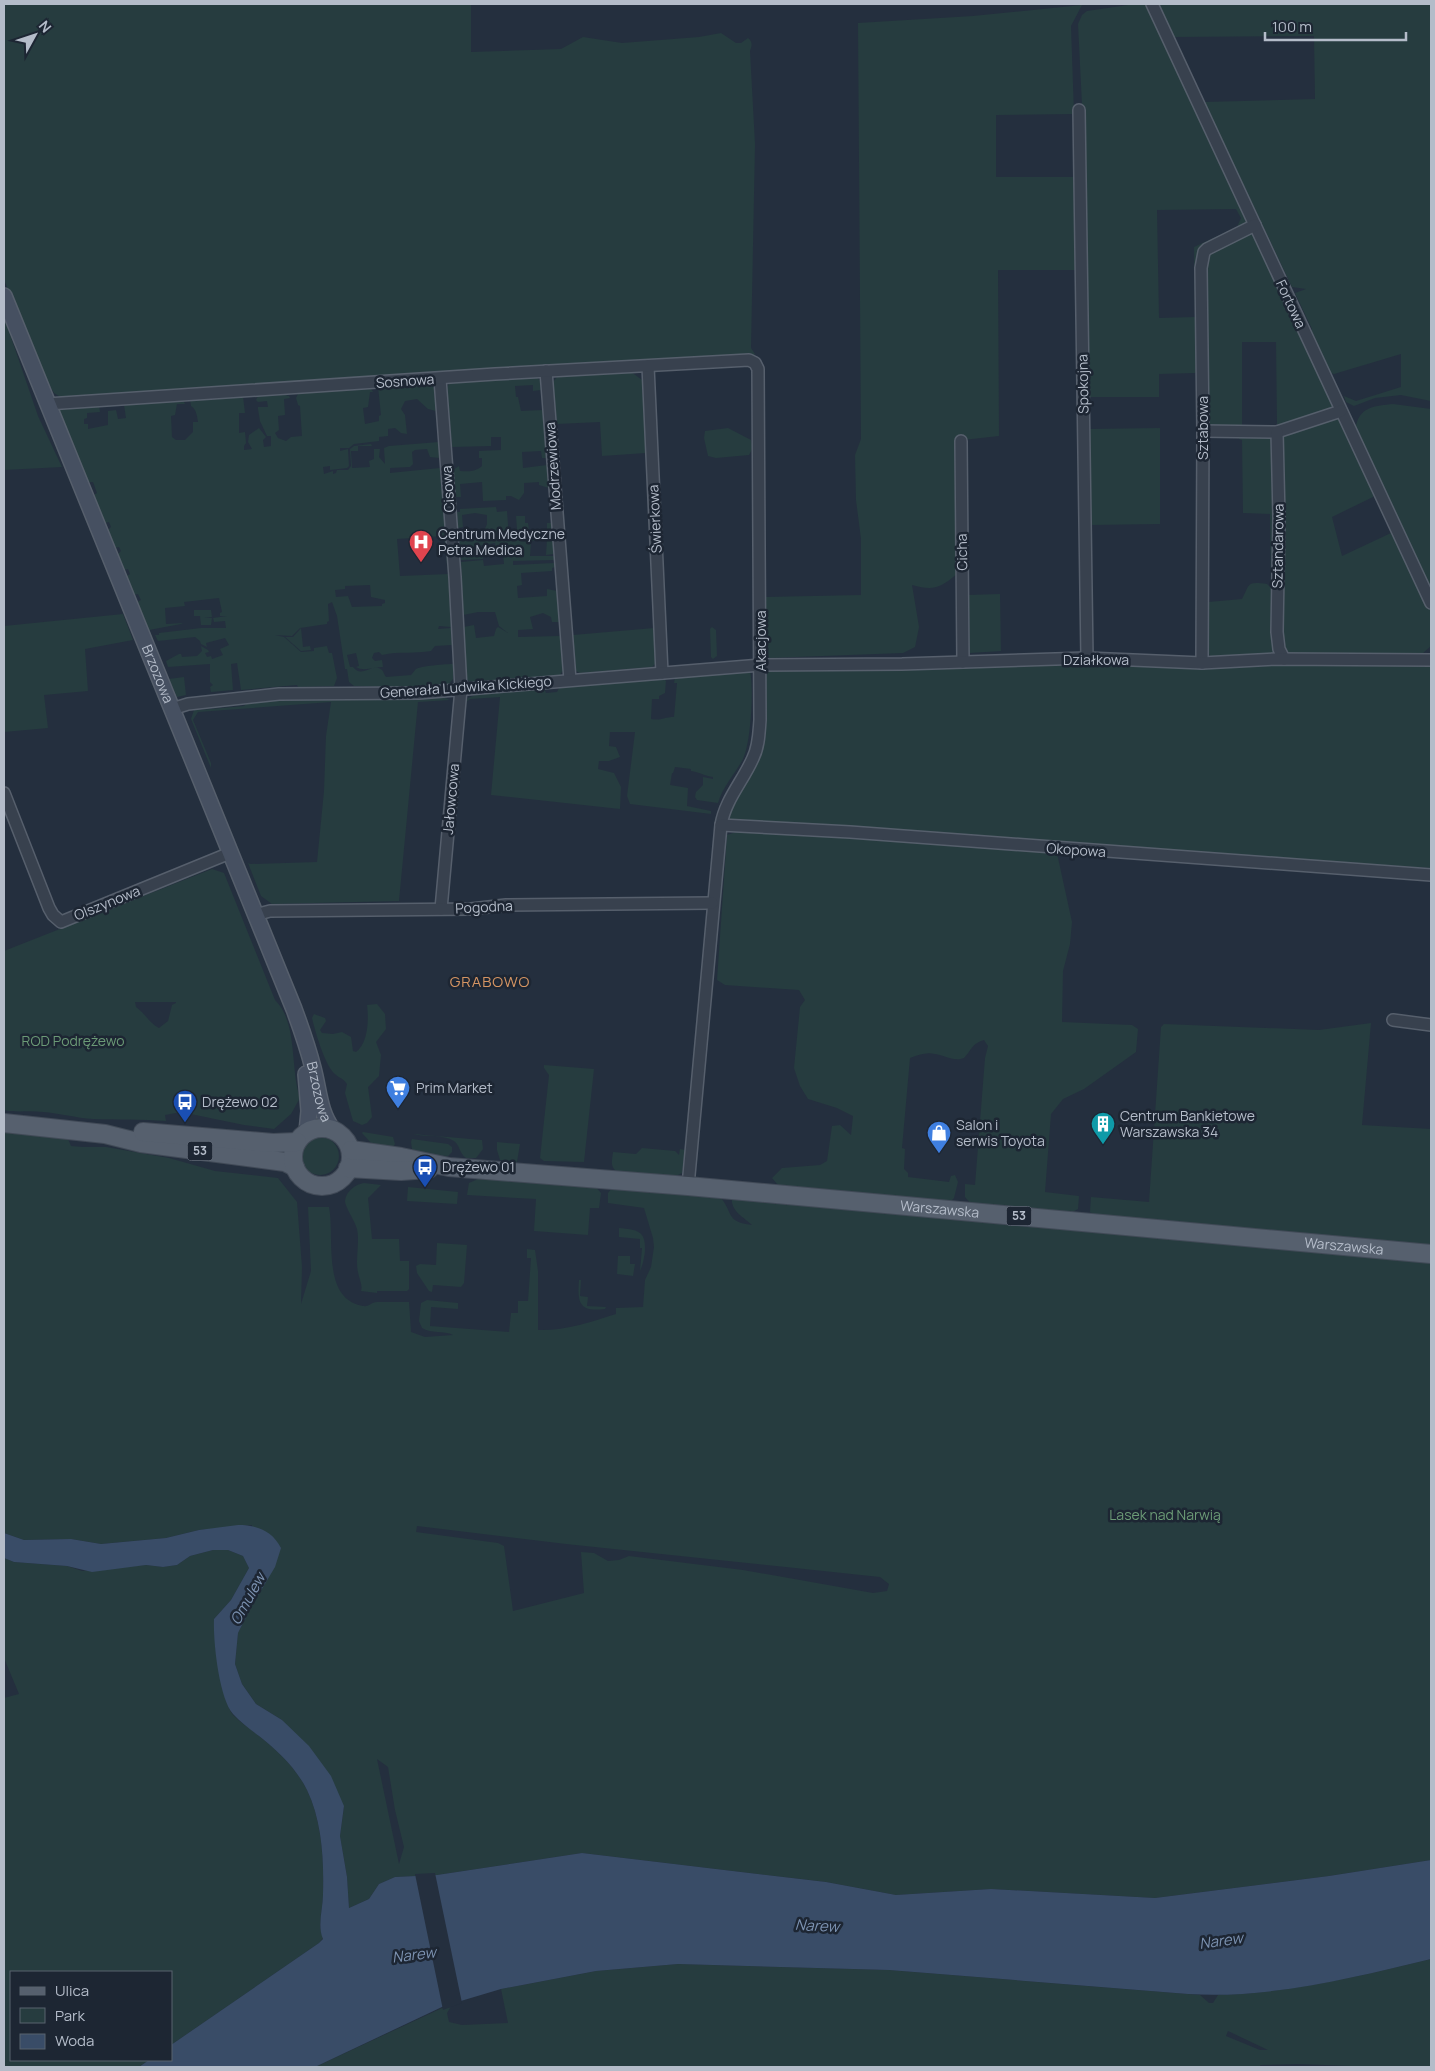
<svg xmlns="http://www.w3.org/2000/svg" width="1435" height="2071" font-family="Manrope,sans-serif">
  <rect width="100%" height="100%" fill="#242f3e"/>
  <g fill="#263c3f" fill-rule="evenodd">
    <path d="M4,4H471V52L561,49L583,37L622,43L699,37L721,33L736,43H741L748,38C753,42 752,46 750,51L755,144L751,348L755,354L752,357L62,398L54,393L48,383L4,280Z"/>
    <path d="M1135,4L1146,5L1239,200L1246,221V225L1199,255V369L1195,373L1159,374V397H1088L1082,105L1078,24L1082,15L1087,11ZM1236,209L1241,218L1237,227L1194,247L1195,317L1159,318L1157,210Z"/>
    <polygon points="1157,4 1431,4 1431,401 1401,395 1375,398 1354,406 1346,402 1344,396 1356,401 1401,387 1401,354 1334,374 1330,373 1311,333 1312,329 1295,293 1306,289 1292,287 1204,102 1315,99 1314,36 1173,37"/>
    <path d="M1082,5L1071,26L1074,114L996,115V177H1075L1076,270H998L999,436L954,441L957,453V574C940,588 934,591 912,585L919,627L915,647L903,653L769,658L766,651H764L765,597L861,595V539L856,500L855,455L861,439L858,23L973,16Z"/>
    <polygon points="1249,233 1256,236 1336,408 1281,427 1277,424 1276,342 1242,342 1242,425 1239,428 1212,429 1208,425 1203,269 1210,252"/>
    <polygon points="4,317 38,416 62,467 4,470"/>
    <polygon points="630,371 642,380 646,453 602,456 600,422 557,424 553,382 557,377"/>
    <path d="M535,377L540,380L541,390L533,391V385L515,386L516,397H518L521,411L543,410L546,458H542L541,451L522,452L523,468L547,465L549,488L539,485V482L524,483V493L519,500L511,496H506V500L483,501L482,482L460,484L461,497H456L453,470L459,466L460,471C467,471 474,473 482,466V458H479V451L501,450V437H491V446L452,447L447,387L451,381Z"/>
    <path d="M428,383L436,389L434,390L436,411L428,409L417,399L405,401L401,409L405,415L407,434L401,433L395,428L388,429V436L379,437V441L354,444L349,448H340V451L348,449L349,466L347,468L330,470V466L323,467L324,474L333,471V474L336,473L337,470H348L351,466L350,449L354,446L371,444L372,446H358V451H351L352,468L370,467L369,461L374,459V449H380L379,457L385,464L384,448L389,446L439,442L440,458L430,457L427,449L415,450L412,452L413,464L410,467L390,468V473L440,468L447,546L445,545L443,536L397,539L400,576L448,574L446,557L448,556L451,627L439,626L438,629L451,628L452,645L435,646L431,651C415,654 400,651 382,655L379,652L374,653L372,658L375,661L382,660L383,667C375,667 363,672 356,667L359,666L356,653L347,655L350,667H353C362,679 373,662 382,670C384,672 384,675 386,677L411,675C413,673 414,671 416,669C420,666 447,664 453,664V679L449,684L402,687L354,686L349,682L347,669H345L337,616L332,602L328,604L329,621L327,622V624L300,628L292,636L275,635L284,637L301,652L314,651V648L327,646L329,653H332L337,678L334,686L298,687L297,685L241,690L237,663L231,664L233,690L211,692L210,687L213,685L210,682V664L168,667L166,661L179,654H181L182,657L197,656L202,651L201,646L208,650L209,652L205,653L207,657L211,656L212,659L223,655L220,649L229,645L225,638L206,643L207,647L201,644L200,641L195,637L158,641L155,635H159V633L201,628H226L225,621L214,622L213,618L227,616H220V613L222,612L219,598L184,602L185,606L165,608L166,624L183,623L181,624L149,630L137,602L141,600L138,594L134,595L127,576L130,574L128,569L124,570L118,554L121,551L119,547L115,548L108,530L111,527L109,522L105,523L94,495L97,493L93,482H88L58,408L99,405L100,412L87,413V418L84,419V424H88V429L108,425V411L116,410L118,419L126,418L124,405L106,407V405L183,400L185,404H177L175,415L171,416L172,437L176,440H185L193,432V422H198C197,415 196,409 191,406L190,399L243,396L245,413H239V433L245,432L246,443L244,446V450L252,449L248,442L249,435L259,428L266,437L263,440L264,447L271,446V436H267L260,421L258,409V407H268L267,401L258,402L256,400L258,396L285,395L289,396L290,398L284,399L285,415L278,416L279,430L275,433L278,438L286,441L291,437L302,436L300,406L298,405L296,398L299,392L370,387L373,392H370L368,407L363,408L365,424L379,421V416L381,415L378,387ZM370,585L371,597L385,600V603L382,604V606L352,607L348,596L336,597L335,590L345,589V586Z"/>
    <path d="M1393,404L1431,409V594L1414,560L1356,426C1360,406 1376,406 1393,404Z"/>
    <path d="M1340,417L1374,494L1373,497L1332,517L1342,556L1391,533L1431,612V646L1423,653L1212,658L1209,654L1208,602L1242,599C1250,584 1246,581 1267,584L1271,588L1270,514L1243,513L1242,440L1239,439L1238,436Z"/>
    <polygon points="728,428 751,440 753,448 749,455 716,458 708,456 704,438 705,431"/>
    <polygon points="1160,428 1160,524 1090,525 1089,429"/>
    <polygon points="496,507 497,512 507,511 509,538 515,537 514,529 517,529 516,516 525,516 525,523 528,523 529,530 547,529 547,523 551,523 554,554 546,555 547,540 531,541 530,556 554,556 554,560 513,561 513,565 554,563 555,567 552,568 552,571 521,573 522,585 517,586 518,598 547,596 547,589 557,591 559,622 552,622 551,617 543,613 530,617 533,629 518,630 518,637 560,636 563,670 560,675 474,682 469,681 466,678 464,627 474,625 476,638 494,636 496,629 498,627 508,633 499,626 495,612 478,612 463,615 461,562 483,560 484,566 504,564 503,553 497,553 495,543 460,549 459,536 477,534 477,532 484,531 487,524 487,515 475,513 462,515 463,527 458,528 457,512 460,512 460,509"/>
    <polygon points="482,549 483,559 461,560 460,552"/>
    <polygon points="1000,594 1001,651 970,653 968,651 967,595"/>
    <polygon points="194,610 211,610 212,617 204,618 212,618 211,625 201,625 200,616 194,616"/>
    <polygon points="123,614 133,640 85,649 88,691 44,695 48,728 4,732 4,626"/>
    <polygon points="712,627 716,630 717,656 713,659 711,657 710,629"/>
    <polygon points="301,628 303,647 310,646 311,650 301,651 285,637 293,637"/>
    <polygon points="654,628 656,663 652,667 580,673 576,671 573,635"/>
    <path d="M1098,664L1203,666L1431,665V868L1055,844L1072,922L1070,944L1063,971L1062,1022L1132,1025L1138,1029L1136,1052L1084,1089L1063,1099L1051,1114L1045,1192L1079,1196L1078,1209L1069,1214L972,1205L965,1197V1184L975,1185L985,1058L988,1046L984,1040C971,1044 972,1050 964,1058C953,1062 945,1055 935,1054C926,1052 918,1055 910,1058L902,1148L905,1149L904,1169L908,1173V1177L949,1182L951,1176L955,1175L958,1182L954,1198L950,1202L816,1191L778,1185L772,1178L782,1168L820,1165L827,1161L832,1126L840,1125L851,1135L853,1116L837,1108L808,1099L800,1086L794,1068L800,1007L805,1000L799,990L725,985L717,980L727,835L736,832H758L728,818L731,807L757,765L756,761L764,679L770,670L961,668Z"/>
    <path d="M750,671C754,688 751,743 743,759C735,774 723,786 718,803L697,800L695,797L696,792L703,785V777L713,779V777C705,776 699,772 691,771V769L675,767L673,773H672L670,785L688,788L687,806L711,811V814L630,804L627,796L635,732H610L609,746L616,747L620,757L609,761H599L598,769L614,773L621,787L620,809L491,795L500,697L470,699L465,703L468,698L475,695V693L544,688L546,693L557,692L560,686L663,678L666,681L665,693L659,696V699H652L651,719C661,721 664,717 674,717L677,683H674L675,678Z"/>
    <polygon points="184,677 186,695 177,697 169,679"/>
    <polygon points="445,695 445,698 450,700 418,702 399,901 272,904 261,896 248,863 250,864 317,862 324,791 326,736 331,702 198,712 193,720 211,763 211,768 191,719 195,707 199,710 244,706 249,701 308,697"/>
    <path d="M212,869L224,873L275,1000C298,1022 290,1069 300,1098L291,1114L274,1129L244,1125L181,1112L165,1115L166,1121C142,1119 118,1120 93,1119C76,1118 59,1113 43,1112C29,1110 17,1113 4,1110V951ZM135,1002H176V1003L172,1005L168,1021L159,1028C149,1023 146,1014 136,1007Z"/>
    <path d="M377,1004L385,1014L386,1029L376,1042L381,1055L379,1076L368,1087L372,1117L367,1123L362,1125L353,1121L345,1093L347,1084C342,1077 340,1079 335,1074C325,1066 315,1031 312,1018L314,1014L325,1018L326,1021L320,1030L322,1033L333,1034L342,1032L351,1037L353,1051L356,1052C368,1043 369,1020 367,1005Z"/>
    <polygon points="1371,1023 1362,1125 1431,1129 1431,1246 1094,1215 1090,1212 1091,1197 1149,1202 1161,1027 1164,1024 1319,1030"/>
    <polygon points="544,1065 594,1069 584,1162 544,1161 540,1158 549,1075 544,1068"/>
    <path d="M4,1130L68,1139L71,1146L83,1147H106L169,1158L215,1171L278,1178L297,1202L302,1267L301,1304L311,1271L308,1207H329C335,1238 321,1299 363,1306C370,1307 371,1302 377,1302C388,1302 398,1302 409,1302L411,1332L425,1337L453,1335C444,1330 431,1334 422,1328L419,1321L421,1303L427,1300L458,1303V1309L431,1307L430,1326L509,1332L511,1313H518V1301H528L531,1258H527V1249L535,1250L538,1271V1330C564,1331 591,1322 616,1314V1308L643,1307L645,1280L651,1267L654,1247L653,1238L644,1208L608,1203V1193L612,1188L719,1196C734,1211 724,1222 752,1225C745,1218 730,1211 732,1198L1431,1261V1860L1329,1876L1155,1898L991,1889L896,1895L826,1882L582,1853L437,1875L395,1877L379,1884L369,1899L349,1908L347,1877L340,1836L344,1807L282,1720L256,1704L242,1684L235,1664L238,1633L250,1609L252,1525L199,1530L166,1538L101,1544L71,1539L24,1540L4,1533ZM417,1526L566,1544L880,1577L889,1584L887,1591L873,1593L743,1570L629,1556L619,1560L608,1561L594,1553L581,1552L584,1593L513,1611L504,1546L498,1543L416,1532ZM377,1759L388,1767L395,1810L404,1847L399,1864Z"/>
    <polygon points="363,1132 393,1137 395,1144 393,1147 372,1144 362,1133"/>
    <path d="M413,1134L482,1140L483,1149L476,1158H466C459,1153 460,1145 454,1141C443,1134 425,1137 413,1134Z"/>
    <circle cx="320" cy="1156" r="19"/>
    <polygon points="412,1139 448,1144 452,1147 452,1152 448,1156 420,1154 412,1149 411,1142"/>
    <polygon points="497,1142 520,1144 517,1162 500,1160 497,1150"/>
    <path d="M642,1148L675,1151L679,1155L680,1149L685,1150L682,1173L674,1177L616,1171C610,1166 612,1160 613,1152L636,1154Z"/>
    <polygon points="478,1179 594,1185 601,1193 599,1208 590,1208 588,1235 534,1231 536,1199 467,1195 469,1183"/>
    <path d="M364,1183L381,1185L368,1198L372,1239H399L400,1261H409V1289L407,1291H377V1293L361,1291C363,1285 359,1279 358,1272C355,1259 360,1243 357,1229C355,1221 345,1207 345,1201C346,1191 356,1184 364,1183Z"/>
    <polygon points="408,1187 458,1192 457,1204 407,1201"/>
    <path d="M619,1228C637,1230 646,1230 645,1251C644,1259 643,1264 640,1271L642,1248H640V1239L619,1237Z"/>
    <polygon points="437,1243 467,1245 464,1283 461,1287 433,1285 432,1292 429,1291 417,1273 416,1266 420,1264 436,1265"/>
    <polygon points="618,1256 630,1256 630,1264 635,1264 633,1276 617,1274"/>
    <path d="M579,1280H581L580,1296L588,1297L587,1306L606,1307L605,1309C580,1312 577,1304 579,1280Z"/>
    <path d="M213,1550H228L243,1556L249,1568L231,1600L214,1619C214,1638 222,1701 233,1715C241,1723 251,1729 259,1736C278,1751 296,1768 307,1790C322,1821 324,1860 323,1894C323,1909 317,1925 323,1938L319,1943L171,2045V1972H11V2060H149L139,2067H4V1698L19,1694L4,1658V1558L14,1562L67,1566L82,1571L146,1565L163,1567L177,1565L190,1556Z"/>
    <path d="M1431,1959V2067H1340L1350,2066L1299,2064L1260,2065L1261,2067H315L453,2003L447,2013L449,2022L462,2025L508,2023L501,1989L596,1971L678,1964L889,1970L1200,1995L1209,2003H1213L1218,1995C1290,1993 1361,1976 1431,1959ZM1228,2031L1268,2050H1260L1226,2036Z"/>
  </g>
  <path fill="#394c67" d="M238,1525C256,1525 272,1530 281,1548L275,1567L250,1609L238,1633L235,1664L242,1684L256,1704L282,1720L309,1746L331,1776L344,1806L340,1836L347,1877L349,1908L369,1899L379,1884L395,1877L437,1875L582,1853L826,1882L896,1895L991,1889L1155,1898L1329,1876L1431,1860V1959C1352,1978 1270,1999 1188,1994L889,1970L678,1964L596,1971L501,1989L444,2006L315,2067H139L149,2060H171V2045L319,1943L323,1939C317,1925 323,1909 323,1894C324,1860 322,1821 307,1790C296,1768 278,1751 259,1736C250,1729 241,1723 233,1714C219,1698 213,1641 214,1619L231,1600L249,1568L243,1556L228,1550H213L190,1556L177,1565L163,1567L146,1565L92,1572L67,1566L14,1562L4,1558V1533L24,1540L71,1539L101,1544L166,1538L199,1530Z"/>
  <polygon fill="#242f3e" points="435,1873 462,2003 443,2010 415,1874"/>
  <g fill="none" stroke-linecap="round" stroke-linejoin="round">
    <defs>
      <g id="minor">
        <polyline points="1152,4 1431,603"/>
        <polyline points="1079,110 1087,658"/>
        <polyline points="648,366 662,673"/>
        <polyline points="546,371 570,680"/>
        <polyline points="440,379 455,577 461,689 441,909"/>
        <path d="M47,404L495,374L749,360L755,363L758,369L760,720C759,732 759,746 753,758C743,781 725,800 721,825L688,1186"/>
        <polyline points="1203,431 1277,432 1341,411"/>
        <polyline points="1277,432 1279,517 1277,632 1279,649 1284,659"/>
        <polyline points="961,441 963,662"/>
        <polyline points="1202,663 1203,431 1201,268 1204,252 1207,249 1255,225"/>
        <polyline points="172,709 188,704 279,694 419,693 761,665 902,664 1087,658 1202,663 1276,659 1431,660"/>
        <polyline points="4,793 49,908 53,915 61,922 230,853"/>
        <polyline points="721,825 850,832 1431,875"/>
        <polyline points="255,915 270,911 471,909 506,905 712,903"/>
        <polyline points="1393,1020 1431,1025"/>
      </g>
      <g id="secondary">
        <path id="s1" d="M4,296L294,1009C301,1028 308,1048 313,1068C319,1090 319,1112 333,1130"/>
        <polyline points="306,1074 309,1111 307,1132"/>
      </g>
      <g id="primary">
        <polyline points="4,1123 105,1134 141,1143 285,1162 295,1167"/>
        <circle cx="322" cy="1157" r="29"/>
        <polyline points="143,1132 273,1143 297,1142"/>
        <path id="s2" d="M351,1150L401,1157L449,1167L688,1186L1431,1254"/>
        <polyline points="348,1168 401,1171 429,1169"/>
      </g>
    </defs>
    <use href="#minor" stroke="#565f6c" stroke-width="14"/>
    <use href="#secondary" stroke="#565f6c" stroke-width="18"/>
    <use href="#primary" stroke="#414a57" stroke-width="20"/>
    <use href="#minor" stroke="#38414e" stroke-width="11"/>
    <use href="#secondary" stroke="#465061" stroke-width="15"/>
    <use href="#primary" stroke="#56606e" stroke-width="18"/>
  </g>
  <defs>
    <symbol id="hospital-pin" viewBox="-11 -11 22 30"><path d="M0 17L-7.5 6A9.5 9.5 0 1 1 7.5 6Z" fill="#e0444e" stroke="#1d2633"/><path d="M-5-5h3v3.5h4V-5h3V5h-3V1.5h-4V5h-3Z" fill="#fff"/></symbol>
    <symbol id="supermarket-pin" viewBox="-11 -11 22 30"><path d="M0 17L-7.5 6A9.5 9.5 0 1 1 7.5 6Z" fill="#3f7fe0" stroke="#1d2633"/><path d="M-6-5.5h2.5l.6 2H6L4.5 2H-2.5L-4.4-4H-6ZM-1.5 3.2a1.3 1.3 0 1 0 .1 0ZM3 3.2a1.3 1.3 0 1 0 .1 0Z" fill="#fff"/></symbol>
    <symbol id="bus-pin" viewBox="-11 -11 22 30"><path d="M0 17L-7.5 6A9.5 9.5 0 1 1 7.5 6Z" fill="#1a4fb4" stroke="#1d2633"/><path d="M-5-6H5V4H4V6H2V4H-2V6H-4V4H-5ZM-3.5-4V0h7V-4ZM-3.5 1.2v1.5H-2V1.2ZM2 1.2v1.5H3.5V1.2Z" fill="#fff"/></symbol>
    <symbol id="building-pin" viewBox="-11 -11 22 30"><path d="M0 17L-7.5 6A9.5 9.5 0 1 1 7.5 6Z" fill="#0f9aa8" stroke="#1d2633"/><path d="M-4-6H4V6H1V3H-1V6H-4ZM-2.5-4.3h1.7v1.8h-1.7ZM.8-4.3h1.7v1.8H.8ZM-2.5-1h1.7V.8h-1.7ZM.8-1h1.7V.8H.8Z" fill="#fff"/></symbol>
    <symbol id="shop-pin" viewBox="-11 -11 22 30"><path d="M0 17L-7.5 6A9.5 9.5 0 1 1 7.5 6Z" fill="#3f7fe0" stroke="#1d2633"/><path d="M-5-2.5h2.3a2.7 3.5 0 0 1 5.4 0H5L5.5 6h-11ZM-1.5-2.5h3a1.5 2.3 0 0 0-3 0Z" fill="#fff"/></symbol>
  </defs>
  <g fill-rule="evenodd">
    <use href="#hospital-pin" x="407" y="528" width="28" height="38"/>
    <use href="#supermarket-pin" x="384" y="1074" width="28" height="38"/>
    <use href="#bus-pin" x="171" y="1088" width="28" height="38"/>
    <use href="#building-pin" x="1089" y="1110" width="28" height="38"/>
    <use href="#shop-pin" x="925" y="1119" width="28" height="38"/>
    <use href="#bus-pin" x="411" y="1153" width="28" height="38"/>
  </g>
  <g text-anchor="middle" stroke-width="5" stroke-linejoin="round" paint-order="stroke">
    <g fill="#1d2633" stroke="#878f9c" stroke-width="1">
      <rect x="187.5" y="1141.5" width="25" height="19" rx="4"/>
      <rect x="1006.5" y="1206.5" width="25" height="19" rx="4"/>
    </g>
    <g font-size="12" font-weight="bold" fill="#b4bcc9">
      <text x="200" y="1155">53</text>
      <text x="1019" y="1220">53</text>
    </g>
    <g font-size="14" fill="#b4bcc9" stroke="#1d2633">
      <text transform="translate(1291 304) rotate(65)" y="5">Fortowa</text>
      <text transform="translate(405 381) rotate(-4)" y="5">Sosnowa</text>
      <text transform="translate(1083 384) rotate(-91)" y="5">Spokojna</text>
      <text transform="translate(1203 428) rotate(-90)" y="5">Sztabowa</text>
      <text transform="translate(553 466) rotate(-94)" y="5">Modrzewiowa</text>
      <text transform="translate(448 489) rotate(-94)" y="5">Cisowa</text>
      <text transform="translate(655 519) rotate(-93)" y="5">Świerkowa</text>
      <text transform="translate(1278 546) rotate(-89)" y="5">Sztandarowa</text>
      <text transform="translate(962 552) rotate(-91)" y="5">Cicha</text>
      <text transform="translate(761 641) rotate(-90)" y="5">Akacjowa</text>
      <text x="1096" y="665">Działkowa</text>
      <text dy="5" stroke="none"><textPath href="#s1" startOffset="408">Brzozowa</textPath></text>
      <text transform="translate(466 687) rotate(-4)" y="5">Generała Ludwika Kickiego</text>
      <text transform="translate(451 799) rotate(-85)" y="5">Jałowcowa</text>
      <text transform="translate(1076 850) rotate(4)" y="5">Okopowa</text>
      <text transform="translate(107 903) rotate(-22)" y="5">Olszynowa</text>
      <text transform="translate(484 907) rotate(-3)" y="5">Pogodna</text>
      <text dy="5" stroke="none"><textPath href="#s1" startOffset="856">Brzozowa</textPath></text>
      <text dy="5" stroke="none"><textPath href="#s2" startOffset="592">Warszawska</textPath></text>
      <text dy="5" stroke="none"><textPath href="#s2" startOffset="998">Warszawska</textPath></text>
    </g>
    <g font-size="14" fill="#b4bcc9" stroke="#1d2633" text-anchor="start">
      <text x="438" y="539">Centrum Medyczne<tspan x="438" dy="16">Petra Medica</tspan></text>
      <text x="416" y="1093">Prim Market</text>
      <text x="202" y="1107">Drężewo 02</text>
      <text x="1120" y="1121">Centrum Bankietowe<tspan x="1120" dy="16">Warszawska 34</tspan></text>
      <text x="956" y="1130">Salon i<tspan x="956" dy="16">serwis Toyota</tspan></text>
      <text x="442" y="1172">Drężewo 01</text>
    </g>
    <g font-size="14" fill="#6b9a76" stroke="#1d2633">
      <text x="73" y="1046">ROD Podrężewo</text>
      <text x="1165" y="1520">Lasek nad Narwią</text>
    </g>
    <g font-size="15" letter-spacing="1" fill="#d59563" stroke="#1d2633">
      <text x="490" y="987">GRABOWO</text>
    </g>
    <g font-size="15" font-style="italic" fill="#7c92b1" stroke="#1d2633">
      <text transform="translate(248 1599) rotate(-61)" y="5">Omulew</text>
      <text transform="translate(817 1926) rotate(3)" y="5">Narew</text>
      <text transform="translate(1221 1941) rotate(-8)" y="5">Narew</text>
      <text transform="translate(414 1955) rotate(-7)" y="5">Narew</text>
    </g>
  </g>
  <rect width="1435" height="2071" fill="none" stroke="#b4bcc9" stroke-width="10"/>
  <rect x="10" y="1971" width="162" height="90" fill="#1d2633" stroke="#59626f"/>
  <rect x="20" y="1987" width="25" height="8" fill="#56606e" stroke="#59626f"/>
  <text x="55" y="1996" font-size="15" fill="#b4bcc9">Ulica</text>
  <rect x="20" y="2008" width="25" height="15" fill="#263c3f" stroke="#59626f"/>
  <text x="55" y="2021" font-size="15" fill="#b4bcc9">Park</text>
  <rect x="20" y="2034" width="25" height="15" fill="#394c67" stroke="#59626f"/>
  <text x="55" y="2046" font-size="15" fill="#b4bcc9">Woda</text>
  <g transform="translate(35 35) rotate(50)" stroke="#1d2633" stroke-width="4" paint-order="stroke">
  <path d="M0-4L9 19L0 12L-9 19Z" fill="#b4bcc9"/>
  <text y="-8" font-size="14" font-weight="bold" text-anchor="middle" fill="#b4bcc9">N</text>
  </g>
  <path d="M1265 32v8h141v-8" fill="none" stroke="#b4bcc9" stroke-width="2.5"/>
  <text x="1272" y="32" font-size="15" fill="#b4bcc9" stroke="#1d2633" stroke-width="4" paint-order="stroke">100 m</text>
</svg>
